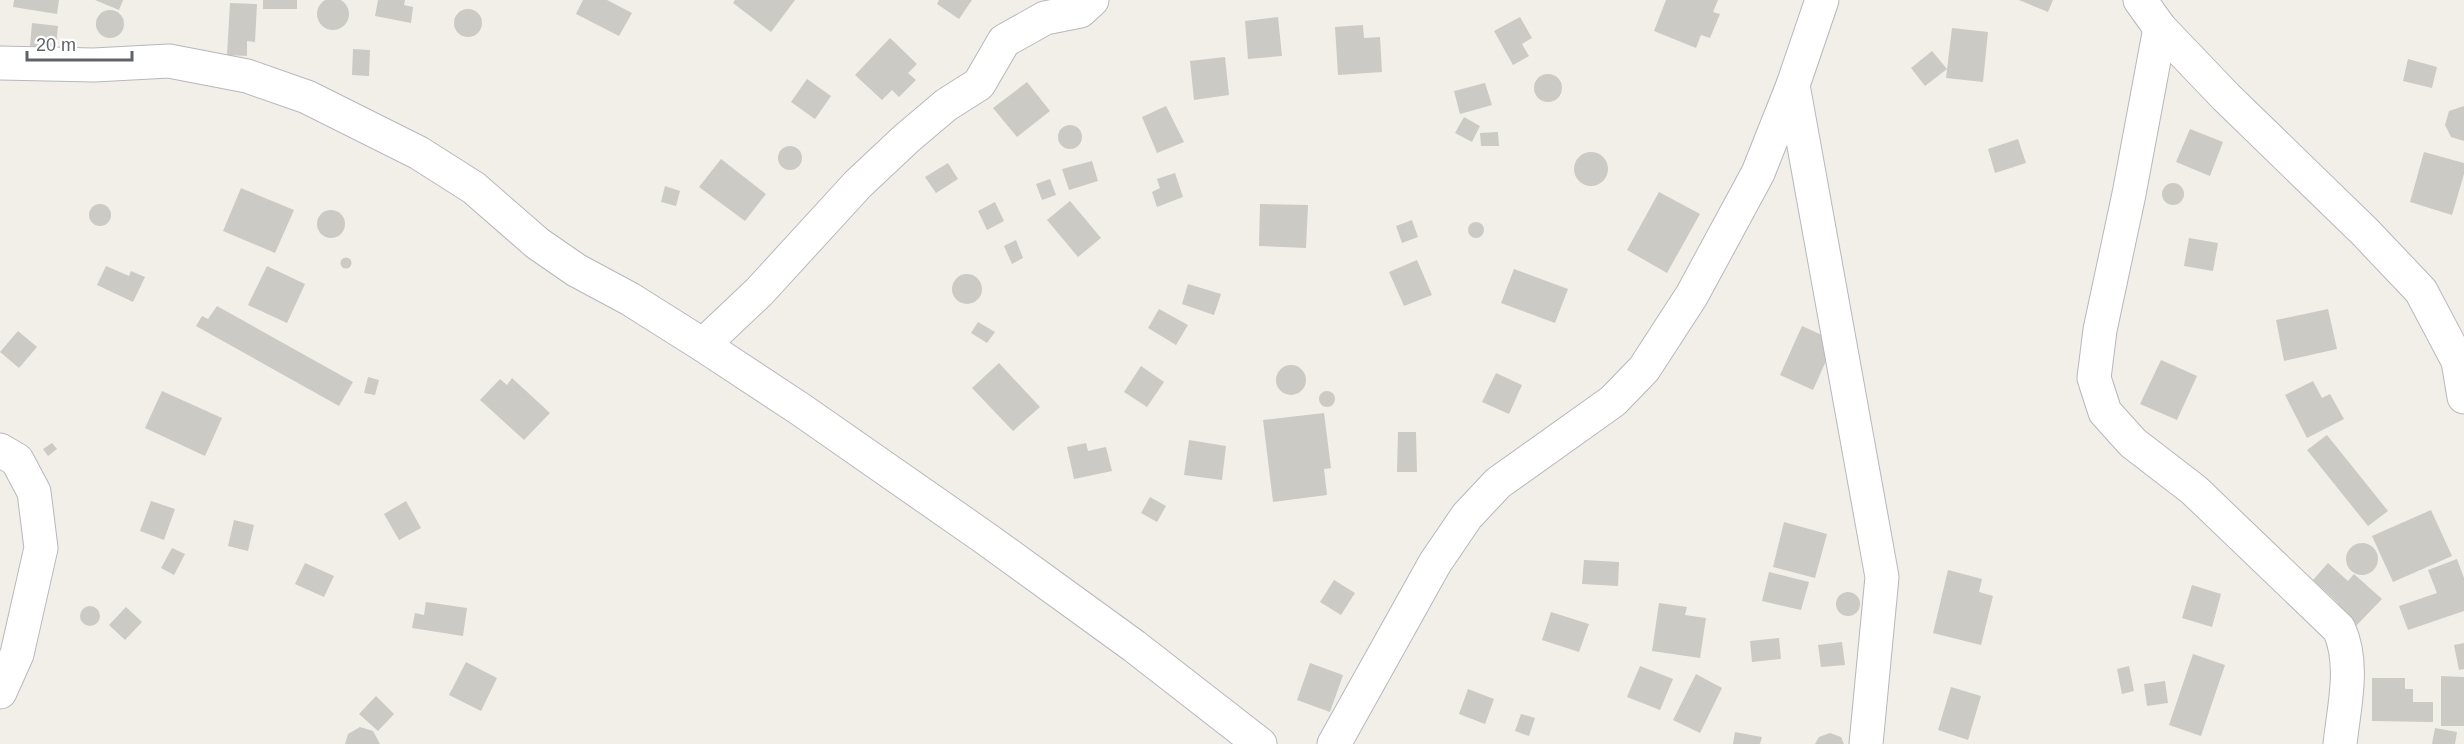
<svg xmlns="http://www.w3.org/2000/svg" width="2464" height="744" font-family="Helvetica,sans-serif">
  <rect width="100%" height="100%" fill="#f1efe8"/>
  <g fill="#cccac5">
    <circle cx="333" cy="14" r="16"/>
    <polygon points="14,0 59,0 57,14 13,7"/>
    <polygon points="95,0 123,0 119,10"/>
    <rect x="263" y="0" width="34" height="9"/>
    <polygon points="378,0 405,0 404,5 413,7 411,23 375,16"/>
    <polygon points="583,0 607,0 632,13 619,36 576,14"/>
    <polygon points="735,0 795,0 771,32 733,3"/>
    <polygon points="939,0 972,0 959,19 937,4"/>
    <polygon points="1666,0 1718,0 1713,12 1720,14 1710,38 1701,35 1696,48 1654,31"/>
    <polygon points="2019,0 2053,0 2048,12"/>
    <polygon points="230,3 257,4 255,42 247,41 247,56 227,55"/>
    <circle cx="468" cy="23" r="14"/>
    <circle cx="110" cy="24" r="14"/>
    <polygon points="1278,17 1282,56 1248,59 1245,21"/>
    <polygon points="1520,17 1532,38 1522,44 1529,56 1513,65 1494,31"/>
    <polygon points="32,23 58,26 56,49 30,46"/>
    <polygon points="1363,25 1364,38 1380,37 1382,72 1338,75 1335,27"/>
    <polygon points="1952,28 1988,32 1983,82 1946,78"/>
    <polygon points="890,38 917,64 908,73 916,80 899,97 892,90 882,100 855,75"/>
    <polygon points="353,49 370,50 369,76 352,75"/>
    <polygon points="1932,51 1947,69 1925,86 1911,68"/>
    <polygon points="1225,57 1229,95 1194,100 1190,61"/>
    <polygon points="2408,59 2437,67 2432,88 2403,81"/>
    <circle cx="1548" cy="88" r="14"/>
    <polygon points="807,79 831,96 815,119 791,102"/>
    <polygon points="1027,82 1050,111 1017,137 993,108"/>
    <polygon points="1485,83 1492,105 1460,114 1454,91"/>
    <polygon points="1166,106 1184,142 1157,153 1142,117"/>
    <polygon points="2464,106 2464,141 2451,137 2445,125 2449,111"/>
    <polygon points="1464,117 1480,126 1472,142 1455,133"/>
    <circle cx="1070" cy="137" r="12"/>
    <polygon points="2190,129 2223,142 2210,176 2176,162"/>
    <polygon points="1498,132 1499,146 1481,146 1480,133"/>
    <polygon points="2018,139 2026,163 1995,173 1988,149"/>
    <circle cx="790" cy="158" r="12"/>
    <circle cx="1591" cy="169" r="17"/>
    <polygon points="2424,152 2464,163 2464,174 2452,215 2410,202"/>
    <polygon points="721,159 766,194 745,221 699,187"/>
    <polygon points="1092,161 1098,181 1069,190 1062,169"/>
    <polygon points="948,163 958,179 936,193 925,177"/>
    <polygon points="1175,173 1183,197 1157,207 1152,192 1160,188 1157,179"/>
    <polygon points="1050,179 1056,195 1042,200 1036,184"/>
    <circle cx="2173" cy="194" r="11"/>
    <polygon points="665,186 680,191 676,206 661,202"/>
    <polygon points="241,188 294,210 275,253 223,231"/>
    <polygon points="1659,192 1700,214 1667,273 1627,250"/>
    <polygon points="1070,201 1101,238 1078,257 1047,220"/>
    <polygon points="995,202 1004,221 987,230 978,211"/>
    <circle cx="100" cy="215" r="11"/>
    <polygon points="1260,204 1308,205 1306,248 1259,246"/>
    <circle cx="331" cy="224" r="14"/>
    <polygon points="1412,220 1418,237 1402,243 1396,226"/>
    <circle cx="1476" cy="230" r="8"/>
    <polygon points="2189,238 2218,243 2213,271 2184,266"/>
    <polygon points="1016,240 1023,258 1012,264 1004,246"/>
    <circle cx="346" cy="263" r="5.5"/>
    <polygon points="1417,260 1432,295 1404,306 1389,272"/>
    <polygon points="106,266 129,276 131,271 145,277 133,302 97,285"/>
    <polygon points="267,266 305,284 287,323 248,305"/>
    <polygon points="1514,269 1568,289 1555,323 1501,303"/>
    <circle cx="967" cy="289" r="15"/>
    <polygon points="1188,284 1221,294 1214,315 1182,304"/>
    <polygon points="217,306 353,382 339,406 196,326 202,316 208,319"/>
    <polygon points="1159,309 1188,325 1176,345 1148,328"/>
    <polygon points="2328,309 2337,349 2284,361 2276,320"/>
    <polygon points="978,322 995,332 987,343 971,333"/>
    <polygon points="1802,326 1835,341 1813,390 1780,375"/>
    <polygon points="18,331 37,347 19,368 0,352"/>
    <polygon points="2161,360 2197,376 2177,420 2140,404"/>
    <polygon points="999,363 1040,407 1013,431 972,388"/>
    <circle cx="1291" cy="380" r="15"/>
    <polygon points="1141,366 1164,382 1147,407 1124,392"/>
    <polygon points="1496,373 1522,385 1509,414 1482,402"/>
    <polygon points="368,377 379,380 375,395 364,393"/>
    <polygon points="512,378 550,413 524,440 480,400 500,379 507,385"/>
    <polygon points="2313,381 2322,398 2330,394 2344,419 2307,438 2285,395"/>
    <circle cx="1327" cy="399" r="8"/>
    <polygon points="162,391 222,418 205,456 145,428"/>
    <polygon points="1324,413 1331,468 1324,469 1327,495 1273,502 1263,420"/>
    <polygon points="1398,432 1416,432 1417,472 1397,472"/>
    <polygon points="2327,435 2388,511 2368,526 2307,450"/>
    <polygon points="1189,440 1226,446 1222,480 1184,475"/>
    <polygon points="52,443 57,449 48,456 43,449"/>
    <polygon points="1086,443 1088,451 1106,447 1112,471 1074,479 1067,447"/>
    <polygon points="1150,497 1166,506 1157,522 1141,513"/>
    <polygon points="151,501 175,509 164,540 140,531"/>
    <polygon points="406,501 421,528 399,540 384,514"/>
    <polygon points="2431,510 2452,556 2393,582 2372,536"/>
    <polygon points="234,520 254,525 248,551 228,546"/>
    <polygon points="1784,522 1827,534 1815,578 1773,567"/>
    <circle cx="2362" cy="559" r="16"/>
    <polygon points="172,548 185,554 174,575 161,568"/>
    <polygon points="2457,559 2464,578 2464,611 2408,630 2399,606 2437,593 2428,570"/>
    <polygon points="1584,560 1619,562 1618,586 1582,584"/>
    <polygon points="305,563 334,576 324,597 295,584"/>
    <polygon points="2328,563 2348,581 2354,574 2382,599 2354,628 2332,609 2338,603 2313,580"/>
    <polygon points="1948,570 1982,579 1979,592 1993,596 1981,645 1933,633"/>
    <polygon points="1769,572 1809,582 1801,610 1762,601"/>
    <polygon points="1334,580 1355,593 1341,615 1320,602"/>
    <polygon points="2192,585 2221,594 2212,627 2182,618"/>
    <circle cx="1848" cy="604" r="12"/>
    <polygon points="426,602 467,608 463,636 412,628 415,613 424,615"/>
    <polygon points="1659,603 1687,607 1685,615 1706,618 1700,658 1652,651"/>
    <circle cx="90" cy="616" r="10"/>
    <polygon points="126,607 142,622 125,640 109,625"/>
    <polygon points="1551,612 1589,624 1579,652 1542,640"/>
    <polygon points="1779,638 1781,659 1752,662 1750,641"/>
    <polygon points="1842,642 1845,665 1821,667 1818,645"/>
    <polygon points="2464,643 2464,669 2459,670 2454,645"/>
    <polygon points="2193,654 2225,665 2201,736 2169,725"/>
    <polygon points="466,662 497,678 481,711 449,695"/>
    <polygon points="1310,663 1343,675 1330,712 1297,700"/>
    <polygon points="1640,666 1673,679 1660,710 1627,697"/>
    <polygon points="2129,666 2134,691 2122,694 2117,669"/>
    <polygon points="1696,674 1722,688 1700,733 1673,720"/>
    <polygon points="2441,676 2464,677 2464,726 2441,726"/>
    <polygon points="2372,678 2405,678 2405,689 2413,689 2413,702 2433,702 2433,722 2372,721"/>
    <polygon points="2165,681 2168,703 2147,706 2144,684"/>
    <polygon points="1951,687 1981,696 1968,740 1938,730"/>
    <polygon points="1468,689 1494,699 1485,724 1459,714"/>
    <polygon points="376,696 394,714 378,731 359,714"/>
    <polygon points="1521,714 1535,718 1529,736 1515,731"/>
    <polygon points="360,727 373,731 380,744 345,744 348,734"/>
    <polygon points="2435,728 2457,732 2455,744 2432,744"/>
    <polygon points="1735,732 1762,737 1760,744 1733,744"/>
    <polygon points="1830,733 1841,737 1844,744 1815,744 1819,737"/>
  </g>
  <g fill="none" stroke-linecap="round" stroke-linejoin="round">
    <defs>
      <g id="street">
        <polyline points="2140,0 2160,28 2226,97 2365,232 2421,291 2458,361 2464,397"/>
        <path d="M2160,28L2129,194L2100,330L2094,378L2105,412L2133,443L2194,490L2339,629C2355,664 2344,707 2340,744"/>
        <polyline points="0,63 94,65 169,61 247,76 307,97 419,153 474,188 537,243 576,270 630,299 703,345 800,409 985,538 1134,646 1260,744"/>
        <polyline points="1793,85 1882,577 1866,744"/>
        <polyline points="703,345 759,292 858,184 907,138 946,105 979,84 1004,41 1045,18 1080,11 1092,0"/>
        <polyline points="0,450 17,460 34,492 41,548 17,654 0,692"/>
        <polyline points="1334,744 1435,563 1467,516 1498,483 1613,401 1644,369 1692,295 1758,173 1793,85 1822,0"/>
      </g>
    </defs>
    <use href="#street" stroke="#b5b8bc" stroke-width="35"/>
    <use href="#street" stroke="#fff" stroke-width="33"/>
  </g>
  <path d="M27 51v9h105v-9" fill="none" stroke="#5f6368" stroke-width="3"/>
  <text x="36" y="51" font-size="18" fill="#5f6368" stroke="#ffffff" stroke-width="4.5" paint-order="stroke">20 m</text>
</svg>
